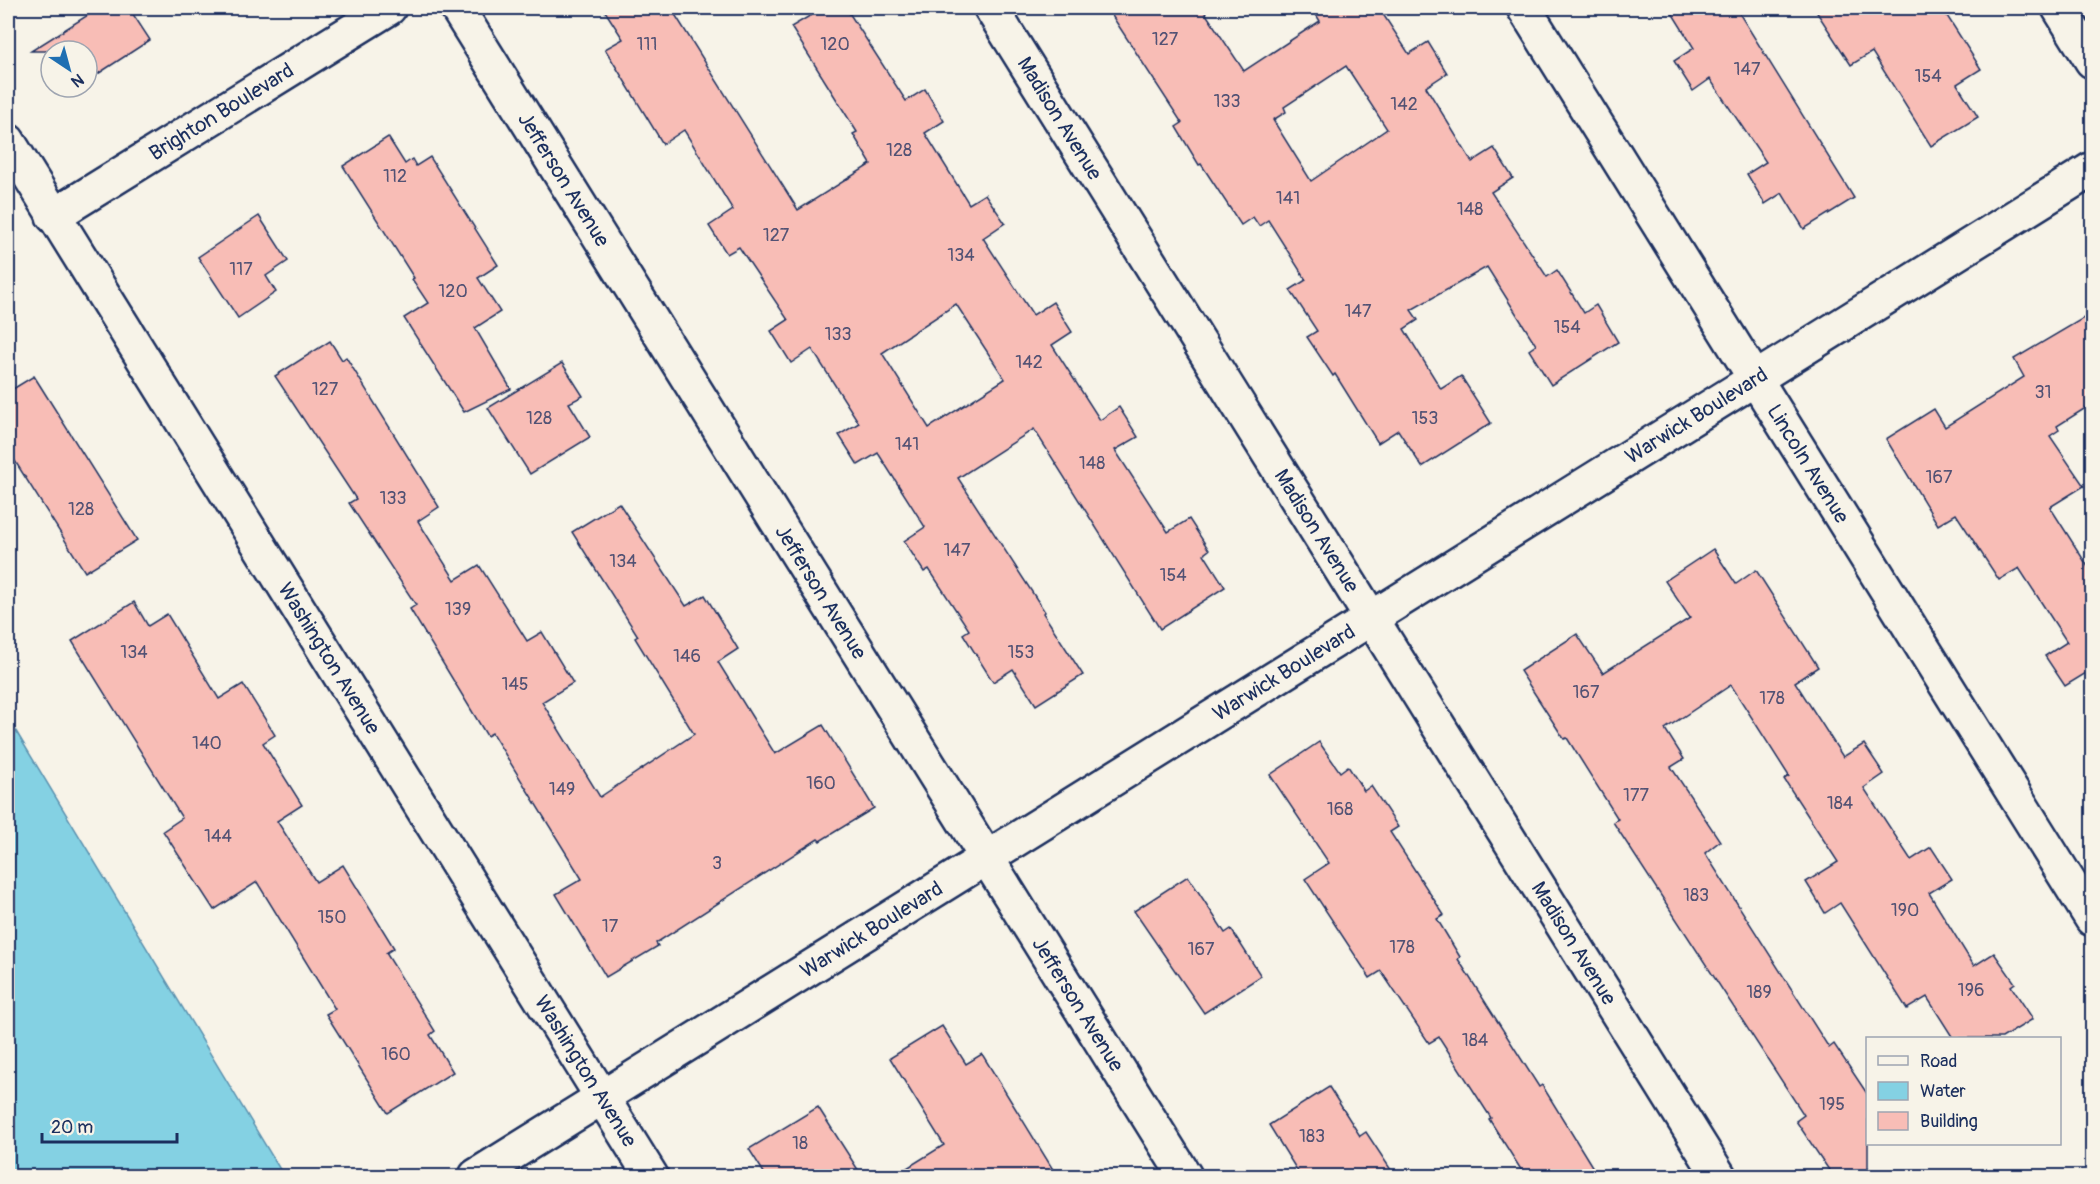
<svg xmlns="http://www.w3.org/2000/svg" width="2100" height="1184" font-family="Pangolin,sans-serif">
  <rect width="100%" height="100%" fill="#f7f3e8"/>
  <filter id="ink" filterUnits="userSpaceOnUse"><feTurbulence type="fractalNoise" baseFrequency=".0167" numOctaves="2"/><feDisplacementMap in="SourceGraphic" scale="12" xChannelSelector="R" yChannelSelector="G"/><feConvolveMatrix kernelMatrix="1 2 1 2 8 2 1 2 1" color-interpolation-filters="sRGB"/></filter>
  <g filter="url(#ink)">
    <polygon fill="#84d1e3" stroke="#5a90ae" stroke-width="1.5" points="8,718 284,1176 8,1176"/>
    <g fill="#f8bdb6" stroke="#1b2f5e" stroke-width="1.5" fill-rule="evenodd">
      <polygon points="99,8 129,8 150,40 87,81 87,51 31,51"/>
      <path d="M603,8H671L798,210L871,164L853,134L857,132L791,27L823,8H846L906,101L925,89L944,121L925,133L969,204L985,194L1005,223L983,238L1033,315L1053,302L1072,332L1052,345L1100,420L1119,407L1138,437L1115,450L1168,532L1189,519L1209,550L1204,554L1225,587L1160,629L1034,429L958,478L1045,612L1043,613L1083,675L1036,705L1013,669L993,682L963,634L969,630L929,569L924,572L904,541L925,527L878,453L858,465L839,435L859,423L812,349L791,363L771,331L788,320L739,247L727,254L709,226L733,210L684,130L663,144L605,49L623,39ZM956,304L1005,379L929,428L882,353Z"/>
      <path d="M1107,8H1202L1244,71L1320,21L1312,8H1379L1409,54L1428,42L1447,73L1426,87L1472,162L1494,148L1513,178L1491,192L1547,277L1557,270L1584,313L1596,305L1618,342L1551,385L1529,350L1536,345L1487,267L1411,310L1418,320L1404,329L1441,389L1461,376L1491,423L1422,467L1398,430L1378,443L1335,374L1333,376L1307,337L1317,331L1290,290L1306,280L1268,220L1259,226L1253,217L1241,225L1201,164L1199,165L1176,127L1182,123ZM1346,66L1387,129L1311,181L1273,120L1286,112L1284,107Z"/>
      <polygon points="1669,8 1736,8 1854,198 1804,229 1782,193 1765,204 1747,174 1766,162 1710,79 1693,91 1674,61 1694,48"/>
      <polygon points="1814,8 1942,8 1981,69 1957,84 1978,117 1931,146 1872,52 1851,65"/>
      <polygon points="388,137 405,164 412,159 416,166 430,157 498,265 478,278 500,312 475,328 511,389 464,412 404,318 428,303 412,279 414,278 343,166"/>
      <polygon points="259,216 288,261 266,276 276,292 238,318 198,257"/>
      <polygon points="2092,313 2092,404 2057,426 2059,430 2050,436 2084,486 2050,507 2092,573 2092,682 2086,673 2065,686 2045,656 2067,642 2019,568 1999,580 1956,514 1938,525 1886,439 1934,409 1945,427 2024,377 2014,359"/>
      <polygon points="330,341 342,360 346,357 439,507 418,521 455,580 479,565 527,641 542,632 573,683 542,702 600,797 694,734 635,638 638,636 572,532 619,503 686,606 705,595 738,649 718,662 775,754 823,725 874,808 820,841 818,839 656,943 658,946 606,977 556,894 582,879 492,733 487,736 410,609 416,605 349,503 356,499 275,376"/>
      <polygon points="562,363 583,396 569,403 590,437 530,474 488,408"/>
      <polygon points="34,376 137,540 85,572 8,450 8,392"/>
      <polygon points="1713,549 1736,584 1756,570 1818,667 1795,682 1843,757 1864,744 1884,774 1864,788 1911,860 1931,847 1952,879 1929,893 1974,966 1994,953 2015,983 2011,986 2033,1019 2002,1038 1953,1038 1927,997 1907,1009 1840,903 1825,913 1806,882 1838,862 1784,779 1789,776 1731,685 1665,729 1684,759 1671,767 1720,841 1705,853 1829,1048 1834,1044 1868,1095 1868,1176 1833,1176 1796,1121 1804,1115 1613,822 1618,819 1567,738 1564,739 1520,671 1577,634 1603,673 1690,618 1665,581"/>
      <polygon points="134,602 148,626 167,614 219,699 243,684 275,735 263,743 302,805 277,821 316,882 343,865 394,948 386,953 435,1031 430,1035 453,1072 388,1113 326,1014 335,1009 257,882 214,910 163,831 182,818 72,641"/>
      <polygon points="1319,742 1340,772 1348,766 1364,791 1371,786 1398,827 1390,832 1444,915 1437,919 1460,957 1458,959 1539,1087 1542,1085 1598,1176 1525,1176 1489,1119 1491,1118 1439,1037 1429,1043 1381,971 1370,978 1305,879 1329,863 1270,775"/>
      <polygon points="1188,876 1225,933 1231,929 1261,976 1204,1013 1134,911"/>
      <polygon points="942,1026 966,1064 982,1054 1057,1176 894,1176 944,1145 890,1058"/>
      <polygon points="1329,1087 1360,1136 1366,1132 1395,1176 1298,1176 1300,1175 1269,1125"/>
      <polygon points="818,1107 862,1176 766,1176 749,1149"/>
    </g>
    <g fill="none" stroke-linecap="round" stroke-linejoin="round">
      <defs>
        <g id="minor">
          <path id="s1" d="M457,8L1185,1176"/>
          <path id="s2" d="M991,8L1719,1176"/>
          <path id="s3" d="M1524,8L2092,919"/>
          <polyline points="2059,8 2092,61"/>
          <path id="s4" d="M8,141L651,1176"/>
          <path id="s5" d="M53,216L389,8"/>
        </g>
        <g id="tertiary">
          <path id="s6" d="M476,1176L2092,169"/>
        </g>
      </defs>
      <use href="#minor" stroke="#1b2f5e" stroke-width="38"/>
      <use href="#tertiary" stroke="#1b2f5e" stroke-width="38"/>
      <use href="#minor" stroke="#f7f3e8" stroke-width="33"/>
      <use href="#tertiary" stroke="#f7f3e8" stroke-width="33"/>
    </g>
  </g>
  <g text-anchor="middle" stroke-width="5" stroke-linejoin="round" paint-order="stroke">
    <g font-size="18" fill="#525274">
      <text x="1165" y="45">127</text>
      <text x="647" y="50">111</text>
      <text x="835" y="50">120</text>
      <text x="1747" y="75">147</text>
      <text x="1928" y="82">154</text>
      <text x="1227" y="107">133</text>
      <text x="1404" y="110">142</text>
      <text x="899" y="156">128</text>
      <text x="395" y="182">112</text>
      <text x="1288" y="204">141</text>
      <text x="1470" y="215">148</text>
      <text x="776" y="241">127</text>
      <text x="961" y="261">134</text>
      <text x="241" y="275">117</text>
      <text x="453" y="297">120</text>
      <text x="1358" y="317">147</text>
      <text x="1567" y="333">154</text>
      <text x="838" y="340">133</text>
      <text x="1029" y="368">142</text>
      <text x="325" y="395">127</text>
      <text x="2043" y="398">31</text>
      <text x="539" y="424">128</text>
      <text x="1425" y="424">153</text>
      <text x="907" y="450">141</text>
      <text x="1092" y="469">148</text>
      <text x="1939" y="483">167</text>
      <text x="393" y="504">133</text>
      <text x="81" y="515">128</text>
      <text x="957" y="556">147</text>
      <text x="623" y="567">134</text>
      <text x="1173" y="581">154</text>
      <text x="458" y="615">139</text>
      <text x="134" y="658">134</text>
      <text x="1021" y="658">153</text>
      <text x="687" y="662">146</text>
      <text x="515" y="690">145</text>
      <text x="1586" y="698">167</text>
      <text x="1772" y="704">178</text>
      <text x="207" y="749">140</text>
      <text x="821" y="789">160</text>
      <text x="562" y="795">149</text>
      <text x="1636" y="801">177</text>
      <text x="1840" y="809">184</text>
      <text x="1340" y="815">168</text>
      <text x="218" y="842">144</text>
      <text x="717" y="869">3</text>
      <text x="1696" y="901">183</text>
      <text x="1905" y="916">190</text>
      <text x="332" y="923">150</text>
      <text x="610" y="932">17</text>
      <text x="1402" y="953">178</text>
      <text x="1201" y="955">167</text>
      <text x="1971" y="996">196</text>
      <text x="1759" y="998">189</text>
      <text x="1475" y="1046">184</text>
      <text x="396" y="1060">160</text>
      <text x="1832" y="1110">195</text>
      <text x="1312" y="1142">183</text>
      <text x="800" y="1149">18</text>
    </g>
    <g font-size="21" fill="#1b2f5e" stroke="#f7f3e8">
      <text dy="7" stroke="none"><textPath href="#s5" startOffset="198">Brighton Boulevard</textPath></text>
      <text dy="7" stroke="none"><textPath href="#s2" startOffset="130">Madison Avenue</textPath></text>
      <text dy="7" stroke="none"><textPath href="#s1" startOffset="202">Jefferson Avenue</textPath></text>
      <text dy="7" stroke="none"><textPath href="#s6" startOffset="1438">Warwick Boulevard</textPath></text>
      <text dy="7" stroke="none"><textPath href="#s3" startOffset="537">Lincoln Avenue</textPath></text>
      <text dy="7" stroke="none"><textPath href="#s2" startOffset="616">Madison Avenue</textPath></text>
      <text dy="7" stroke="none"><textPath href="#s1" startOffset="688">Jefferson Avenue</textPath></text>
      <text dy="7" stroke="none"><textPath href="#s4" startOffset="609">Washington Avenue</textPath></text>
      <text dy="7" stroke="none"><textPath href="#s6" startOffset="952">Warwick Boulevard</textPath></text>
      <text dy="7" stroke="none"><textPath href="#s6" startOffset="466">Warwick Boulevard</textPath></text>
      <text dy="7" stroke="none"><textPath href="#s2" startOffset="1102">Madison Avenue</textPath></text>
      <text dy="7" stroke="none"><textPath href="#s1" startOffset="1174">Jefferson Avenue</textPath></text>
      <text dy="7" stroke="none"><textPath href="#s4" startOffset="1095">Washington Avenue</textPath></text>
    </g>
  </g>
  <rect width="2100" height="1184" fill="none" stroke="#f7f3e8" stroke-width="30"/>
  <rect x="15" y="15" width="2070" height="1154" fill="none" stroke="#1b2f5e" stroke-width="2" filter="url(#ink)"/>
  <rect x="1866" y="1037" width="195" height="108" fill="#f7f3e8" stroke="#9fa5b1" stroke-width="1.5"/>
  <rect x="1878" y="1056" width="30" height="9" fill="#f7f3e8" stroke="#9fa5b1" stroke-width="1.5"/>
  <text x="1920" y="1067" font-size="18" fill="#1b2f5e">Road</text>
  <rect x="1878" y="1082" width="30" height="18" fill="#84d1e3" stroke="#9fa5b1" stroke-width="1.5"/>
  <text x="1920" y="1097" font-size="18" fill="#1b2f5e">Water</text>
  <rect x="1878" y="1112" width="30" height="18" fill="#f8bdb6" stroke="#9fa5b1" stroke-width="1.5"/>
  <text x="1920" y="1127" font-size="18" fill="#1b2f5e">Building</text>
  <g transform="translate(69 69) rotate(144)"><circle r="28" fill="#f7f3e8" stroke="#9fa5b1" stroke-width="1.5"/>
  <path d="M0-4.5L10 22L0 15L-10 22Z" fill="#1f6fb2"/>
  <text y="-9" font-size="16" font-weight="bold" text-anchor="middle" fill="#1b2f5e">N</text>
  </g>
  <path d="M42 1133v9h135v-9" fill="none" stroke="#1b2f5e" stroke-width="3"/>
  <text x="51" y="1133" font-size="18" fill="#1b2f5e" stroke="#f7f3e8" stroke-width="4.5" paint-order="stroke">20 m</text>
</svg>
